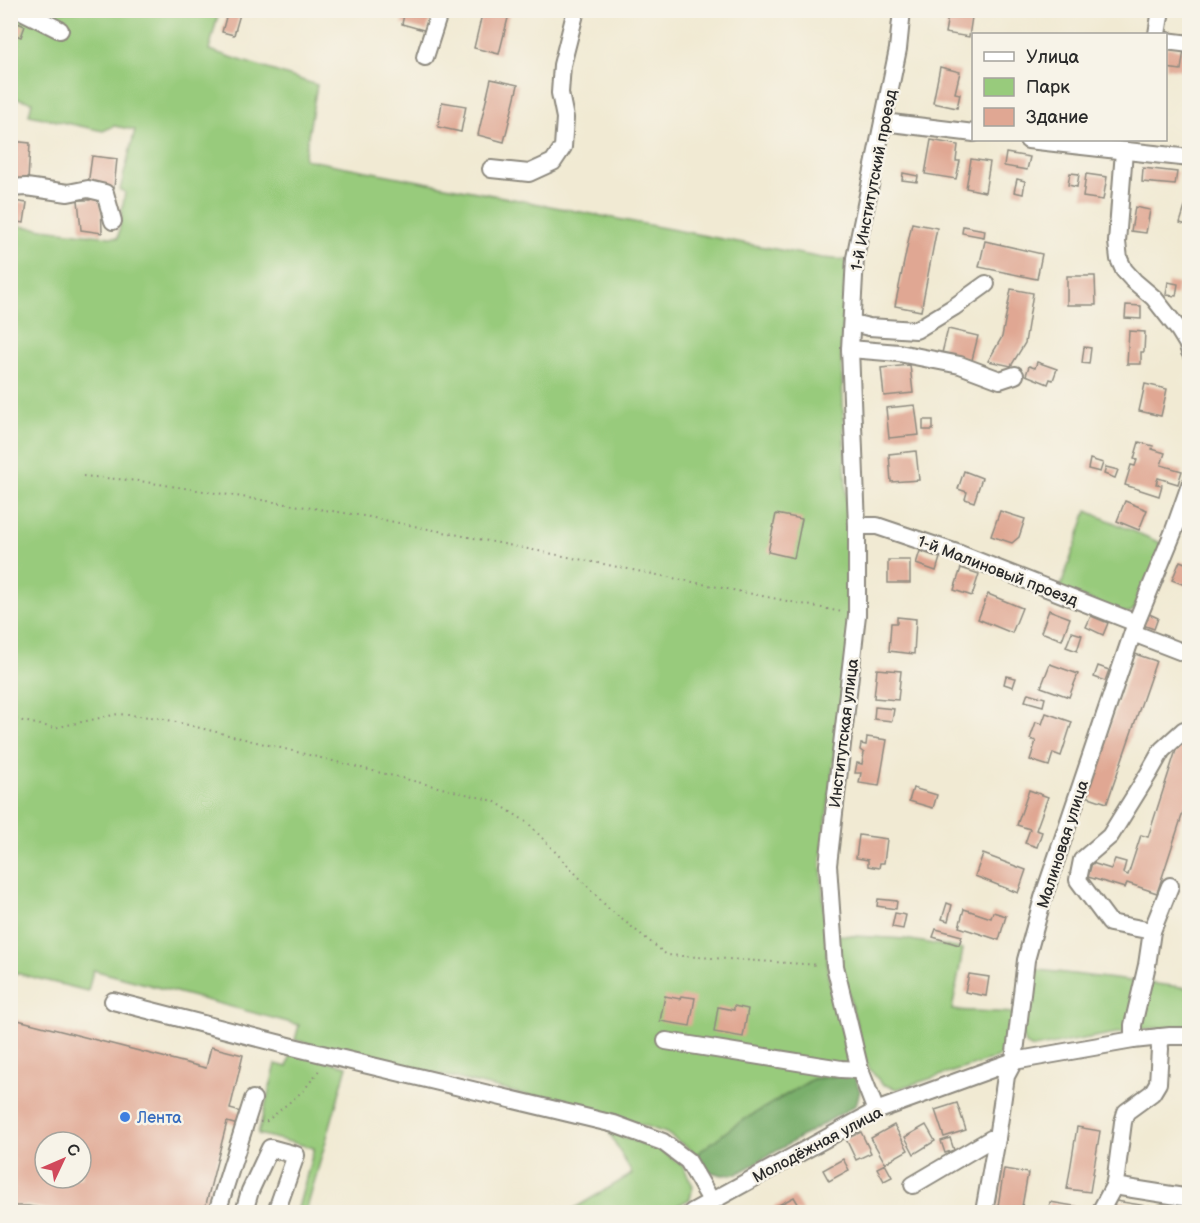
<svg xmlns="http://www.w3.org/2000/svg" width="1200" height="1223" font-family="'Balsamiq Sans',sans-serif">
  <rect width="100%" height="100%" fill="#f7f3e8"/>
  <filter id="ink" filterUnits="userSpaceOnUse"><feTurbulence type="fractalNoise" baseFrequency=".0167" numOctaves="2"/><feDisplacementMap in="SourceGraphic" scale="12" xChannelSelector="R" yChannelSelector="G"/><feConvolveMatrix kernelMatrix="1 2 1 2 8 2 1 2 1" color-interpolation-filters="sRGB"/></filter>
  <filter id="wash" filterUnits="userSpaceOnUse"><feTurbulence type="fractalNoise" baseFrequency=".008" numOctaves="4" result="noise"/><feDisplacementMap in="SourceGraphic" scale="24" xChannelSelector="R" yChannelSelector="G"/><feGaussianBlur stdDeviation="1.35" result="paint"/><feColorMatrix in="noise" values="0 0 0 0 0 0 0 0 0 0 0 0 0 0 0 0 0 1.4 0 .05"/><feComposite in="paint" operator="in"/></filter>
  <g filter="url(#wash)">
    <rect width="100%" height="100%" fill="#f1ead3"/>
    <g fill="#98cb7c" stroke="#627b54" stroke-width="1.5">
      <polygon points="11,11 219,11 209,50 317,85 304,159 822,258 846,260 841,351 851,625 821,862 828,976 854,1074 813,1079 735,1125 697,1154 666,1133 618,1117 295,1040 299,1025 93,970 88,991 11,972 11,225 118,238 125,192 120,190 135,130 114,126 103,131 29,115 32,102 11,97"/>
      <polygon points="1087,511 1163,544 1137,606 1131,612 1124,613 1060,589"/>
      <path d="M838,935L905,939L963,949L952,1010L1016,1013C1013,1032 1014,1046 997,1058L897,1089L882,1084L867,1066L841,964Z"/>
      <polygon points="1031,969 1189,988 1189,1027 1139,1029 1033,1048 1025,1044 1022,1036"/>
      <polygon points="291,1053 347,1066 306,1212 297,1212 314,1148 258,1134 276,1064 287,1067"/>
      <polygon points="609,1132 659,1149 683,1166 693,1186 690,1199 665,1212 568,1212 632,1174"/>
    </g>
    <polygon fill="#7aaf6c" stroke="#526d4c" stroke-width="1.5" points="854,1074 860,1091 856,1105 737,1174 722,1175 708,1171 697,1154 735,1125 813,1079"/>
    <g id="blocks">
      <g fill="#e0a793" fill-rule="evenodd">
        <polygon points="228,10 240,14 234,35 222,32"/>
        <polygon points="405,10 432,10 427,31 402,24"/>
        <polygon points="483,10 510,10 499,54 474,48"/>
        <polygon points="949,10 973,10 969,37 945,33"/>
        <polygon points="10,20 25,26 21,37 10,33"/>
        <polygon points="1166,47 1184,50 1181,70 1166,68"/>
        <polygon points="940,67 960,72 955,93 960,94 957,108 933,103"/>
        <polygon points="491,79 518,85 504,142 478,135"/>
        <polygon points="442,102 466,106 461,132 438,127"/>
        <polygon points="931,140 958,145 956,161 960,161 956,179 925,174"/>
        <polygon points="11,141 30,143 28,181 10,180"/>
        <polygon points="1006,153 1030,157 1027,170 1004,166"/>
        <polygon points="92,156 117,159 114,188 88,185"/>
        <polygon points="971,159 990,162 985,192 966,188"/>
        <polygon points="1143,168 1177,172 1175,185 1142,182"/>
        <polygon points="903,173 918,176 917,182 902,180"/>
        <polygon points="1070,173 1079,174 1077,187 1068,185"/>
        <polygon points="1086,174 1107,177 1103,200 1083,197"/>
        <polygon points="1017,179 1025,181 1023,194 1014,192"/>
        <polygon points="90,193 98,193 98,201 101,201 102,233 81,230 78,200 90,200"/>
        <polygon points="1189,194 1190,194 1190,226 1180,223"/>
        <polygon points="13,201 27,203 24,223 10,221 10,208 12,208"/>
        <polygon points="1135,207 1150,210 1146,233 1131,231"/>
        <polygon points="912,223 937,228 921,311 895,306"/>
        <polygon points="963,226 985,230 984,237 962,233"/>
        <polygon points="985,241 1042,254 1037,279 979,267"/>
        <polygon points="1067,276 1095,276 1096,305 1067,305"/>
        <polygon points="1168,282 1178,284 1176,296 1166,295"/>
        <polygon points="1011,289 1033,293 1025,343 1011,366 988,361 1002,337"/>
        <polygon points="1126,305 1141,306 1141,319 1125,318"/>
        <polygon points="948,329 978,336 972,360 942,353"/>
        <polygon points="1129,331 1145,332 1144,352 1141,352 1141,364 1127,364"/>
        <polygon points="1084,347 1091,348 1089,364 1082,363"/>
        <polygon points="1037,362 1057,369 1053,380 1050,379 1048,384 1026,375 1029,366 1035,368"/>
        <polygon points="910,365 913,393 884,396 881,368"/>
        <polygon points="1145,384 1167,389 1161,416 1139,411"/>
        <polygon points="915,405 919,435 889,438 886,408"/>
        <rect x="923" y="420" width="10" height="10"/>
        <polygon points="1139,442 1153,446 1152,449 1165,453 1161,465 1182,471 1178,484 1158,478 1156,484 1162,485 1159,496 1125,485 1131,465 1135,466 1137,460 1134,459"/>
        <polygon points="916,451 919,480 891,482 889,454"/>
        <polygon points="1090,459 1103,463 1100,472 1088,469"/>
        <polygon points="1106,467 1118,470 1115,478 1104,474"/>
        <polygon points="964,471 982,478 974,502 965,499 967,492 958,489"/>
        <polygon points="1125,501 1147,510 1139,530 1117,521"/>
        <polygon points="1000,511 1025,519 1019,537 1012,543 991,536"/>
        <polygon points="776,514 802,519 794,558 768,552"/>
        <polygon points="920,551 940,558 936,571 916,564"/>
        <rect x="888" y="560" width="22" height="23"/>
        <polygon points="1180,561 1190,565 1190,587 1172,580"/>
        <polygon points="961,568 979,574 972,596 954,590"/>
        <polygon points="988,594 1022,608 1012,633 978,619"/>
        <polygon points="1049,610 1070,618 1062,640 1041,632"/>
        <polygon points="1147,613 1158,618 1154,629 1143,625"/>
        <polygon points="1091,616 1108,623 1103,635 1086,627"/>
        <polygon points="897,617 916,619 914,654 889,651 891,623 897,623"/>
        <polygon points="1072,632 1082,635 1077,651 1066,647"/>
        <polygon points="1135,654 1156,661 1107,803 1086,796"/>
        <polygon points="1050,664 1078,674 1069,697 1041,687"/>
        <polygon points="1098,666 1109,670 1105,681 1094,677"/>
        <polygon points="877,669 901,671 898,700 874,698"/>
        <polygon points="1006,676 1016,678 1013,687 1004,684"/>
        <polygon points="1028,693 1045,698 1043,706 1025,701"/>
        <polygon points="875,707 894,709 892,721 874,719"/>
        <polygon points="1046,713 1072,722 1061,756 1053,753 1049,766 1030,760 1036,741 1030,739 1036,722 1042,724"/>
        <polygon points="867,737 887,740 879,786 859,783 861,773 855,773 857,763 862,764 864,753 860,750 861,744 866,745"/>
        <polygon points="1178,744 1190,747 1190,791 1157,893 1127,883 1125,888 1088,877 1092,863 1111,869 1115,859 1126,862 1123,873 1128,875 1141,835 1148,837"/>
        <polygon points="913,788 937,795 933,808 909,801"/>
        <polygon points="1029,790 1048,797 1036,830 1042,832 1037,847 1025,843 1030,829 1017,825"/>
        <polygon points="859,835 887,839 884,863 880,863 879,868 868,866 868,860 856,858"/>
        <polygon points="983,854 1026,870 1018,893 975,876"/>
        <polygon points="878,899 897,901 896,909 877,906"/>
        <polygon points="947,903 952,905 948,921 942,919"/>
        <polygon points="964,909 991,918 993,912 1006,916 999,940 959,927"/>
        <polygon points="895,913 906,915 903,929 892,927"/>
        <polygon points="936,929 962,936 959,945 933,937"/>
        <polygon points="969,974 989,977 986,996 965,992"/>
        <polygon points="665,996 680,999 681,996 695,998 690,1026 660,1021"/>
        <polygon points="734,1006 748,1009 743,1037 714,1032 718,1007 734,1010"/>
        <path d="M10,1018L206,1068L211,1047L243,1055L230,1109L241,1112L238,1125L227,1122L204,1212H65L28,1206H10ZM45,1142H81V1178H45Z"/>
        <polygon points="957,1103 966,1130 944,1137 935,1110"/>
        <polygon points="894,1125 908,1150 885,1163 871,1138"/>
        <polygon points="926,1125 935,1141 914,1154 905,1137"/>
        <polygon points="1077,1127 1100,1131 1090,1192 1067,1189"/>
        <polygon points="861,1132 871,1153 856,1160 846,1139"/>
        <polygon points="950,1138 954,1150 945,1153 941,1141"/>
        <polygon points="843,1159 849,1170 829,1181 823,1170"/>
        <polygon points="885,1164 892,1177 884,1181 877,1168"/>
        <polygon points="1004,1169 1028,1173 1021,1212 997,1212"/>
        <polygon points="794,1197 803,1212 765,1212"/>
        <polygon points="1110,1200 1171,1210 1170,1212 1108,1212"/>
        <polygon points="1050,1202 1086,1208 1085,1212 1048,1212"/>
      </g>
    </g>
  </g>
  <g filter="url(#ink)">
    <use href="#blocks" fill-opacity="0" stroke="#8e8a7f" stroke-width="1.5"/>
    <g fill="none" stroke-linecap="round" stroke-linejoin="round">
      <defs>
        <g id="minor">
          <polyline points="20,10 60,30"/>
          <polyline points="1157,34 1161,10"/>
          <polyline points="1166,41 1190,44"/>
          <polyline points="425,57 440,10"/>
          <polyline points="883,122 974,133"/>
          <polyline points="1028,140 1190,158"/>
          <polyline points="1124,151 1117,242 1119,259 1124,270 1134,281 1154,298 1179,330 1187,343 1190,352"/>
          <polyline points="491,169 529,173 553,162 563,147 565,118 560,93 562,65 576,10"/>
          <polyline points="10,188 26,187 68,193 88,189 105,193 113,221"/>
          <polyline points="852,323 869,327 916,330 954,307 986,284"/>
          <polyline points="850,349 899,353 960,365 1000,380 1015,375"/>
          <polyline points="857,526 877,526 960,554 1136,623"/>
          <polyline points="1133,633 1190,655"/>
          <polyline points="1152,931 1110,923 1078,880 1082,860 1110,836 1149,773 1162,750 1184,730 1190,732"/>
          <polyline points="113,1001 293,1047 614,1124 663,1142 688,1161 712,1202"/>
          <polyline points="1133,1040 1133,1025 1147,965 1152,931 1170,886"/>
          <polyline points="666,1041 841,1069 860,1070"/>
          <polyline points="876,1111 860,1070 835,966 828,865 857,615 857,526 850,349 855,258 898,49 902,10"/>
          <polyline points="913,1185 991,1139 997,1138"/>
          <polyline points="1114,1186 1190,1198"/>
          <polyline points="217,1212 253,1099"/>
          <polyline points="244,1212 250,1191 270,1148 296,1155 276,1212"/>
          <polyline points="692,1212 876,1111 1014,1061 1133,1040 1170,1036 1190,1036"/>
          <polyline points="984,1212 997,1138 1006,1076 1014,1061 1026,960 1043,898 1136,623 1173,533 1190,485"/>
          <polyline points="1100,1212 1114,1186 1116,1176 1123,1122 1126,1112 1152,1093 1158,1083 1160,1049 1159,1037"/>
        </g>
      </defs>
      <use href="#minor" stroke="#8e8a7f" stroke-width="20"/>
      <g stroke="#8e8a7f" stroke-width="2" stroke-dasharray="1.5 4.5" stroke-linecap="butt">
        <polyline points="83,476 139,481 364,516 842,612"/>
        <polyline points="10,718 54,728 118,714 160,718 494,801 528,823 609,909 667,955 819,965"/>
        <polyline points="260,1122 267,1121 304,1090 320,1069"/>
      </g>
      <use href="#minor" stroke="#fff" stroke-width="16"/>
    </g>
  </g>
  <circle fill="#3f7fe0" stroke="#f7f3e8" stroke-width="2" cx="125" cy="1117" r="6"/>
  <g text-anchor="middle" stroke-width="5" stroke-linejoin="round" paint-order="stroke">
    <g font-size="16" fill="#2b2b2b" stroke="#f7f3e8">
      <text transform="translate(873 180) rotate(-79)" y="6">1-й Институтский проезд</text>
      <text transform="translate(998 570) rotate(21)" y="6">1-й Малиновый проезд</text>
      <text transform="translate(843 733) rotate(-83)" y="6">Институтская улица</text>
      <text transform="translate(1062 844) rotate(-72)" y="6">Малиновая улица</text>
      <text transform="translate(817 1144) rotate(-28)" y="6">Молодёжная улица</text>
    </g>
    <g font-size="16" fill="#366cbe" stroke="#f7f3e8" text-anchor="start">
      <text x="137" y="1123">Лента</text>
    </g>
  </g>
  <rect width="1200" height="1223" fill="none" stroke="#f7f3e8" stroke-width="36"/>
  <rect x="972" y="33" width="195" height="108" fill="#f7f3e8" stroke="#a5a39c" stroke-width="1.5"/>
  <rect x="984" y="52" width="30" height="9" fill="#ffffff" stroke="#a5a39c" stroke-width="1.5"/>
  <text x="1026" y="63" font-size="18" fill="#2b2b2b">Улица</text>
  <rect x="984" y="78" width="30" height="18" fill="#98cb7c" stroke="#a5a39c" stroke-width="1.5"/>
  <text x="1026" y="93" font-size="18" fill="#2b2b2b">Парк</text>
  <rect x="984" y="108" width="30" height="18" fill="#e0a793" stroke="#a5a39c" stroke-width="1.5"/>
  <text x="1026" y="123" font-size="18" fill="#2b2b2b">Здание</text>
  <g transform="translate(63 1160) rotate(46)"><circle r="28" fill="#f7f3e8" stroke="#a5a39c" stroke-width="1.5"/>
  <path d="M0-4.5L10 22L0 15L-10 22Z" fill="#d1495b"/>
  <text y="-9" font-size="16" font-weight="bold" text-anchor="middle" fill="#2b2b2b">С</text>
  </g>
</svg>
